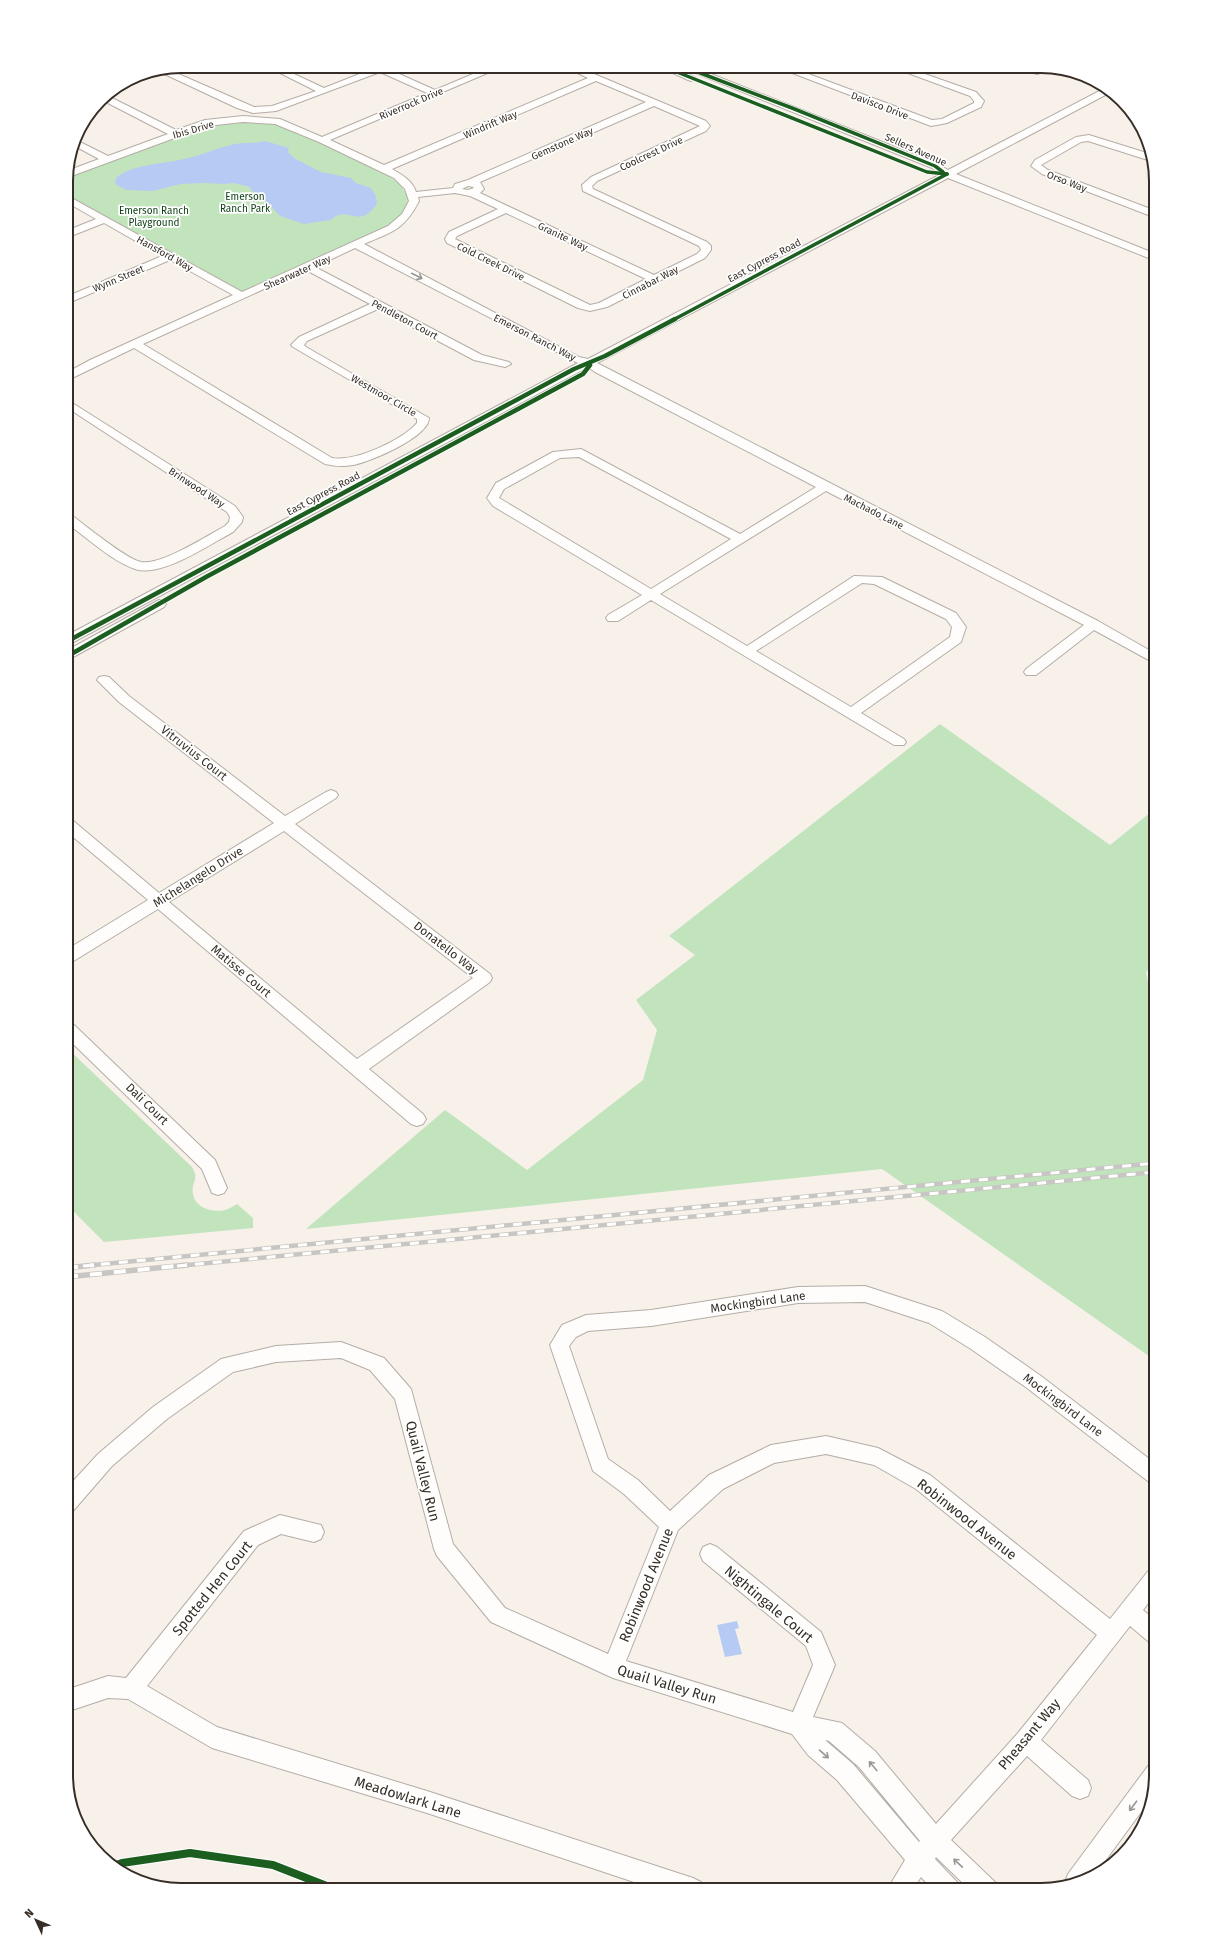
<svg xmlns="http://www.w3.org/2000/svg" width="1222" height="1956" font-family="'Fira Sans',sans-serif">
  <rect width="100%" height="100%" fill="#f8f1ea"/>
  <g fill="#c2e4bd">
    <polygon points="244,121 273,123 327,146 379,171 398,182 409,197 403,214 384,230 242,291 66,195 66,176 208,124"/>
    <polygon points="940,724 1110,845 1156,808 1156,963 1146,972 1156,1024 1156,1361 882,1169 306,1229 445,1110 527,1170 643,1080 657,1030 636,1000 695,955 669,936"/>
    <path d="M66,1047L192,1167C200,1180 191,1182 193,1194C195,1208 213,1213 225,1210C229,1209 233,1206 237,1204L253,1218V1228L104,1242L66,1204Z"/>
  </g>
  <g fill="#b6cbf3">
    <path d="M265,141L289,148L288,152L294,158L321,172L351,178L356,183L371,188L376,196L377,204C358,231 348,204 331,220L304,224L280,216L260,195L252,191L250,187L234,183L225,184L204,183L181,184L153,191L126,190L115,184L116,178C131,165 160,164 179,160C198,157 216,148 235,144C245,142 255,144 265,141Z"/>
    <polygon points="737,1621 739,1628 735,1629 742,1654 725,1657 717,1625"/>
  </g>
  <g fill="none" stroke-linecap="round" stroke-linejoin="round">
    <defs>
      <g id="minor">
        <path d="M266,66H277L324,88L372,69L371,66H392L388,69L435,90L492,66H504L330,140L384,165L588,78L563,66H575L706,121L710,126L706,131L597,181L592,186L593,189L707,242L711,246V250L705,258L607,307L590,311L578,308L447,243L445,239L449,232L498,209L470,196L455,193L418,197L419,201C404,230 392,232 364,244L579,357L588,359L941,174L932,168L678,66H691L938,164L948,170L1107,87L1111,92L956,174L1156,254V261L948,178L597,363L1098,621L1156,654V664L1094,630L1036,675H1026L1024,672L1026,669L1084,625L826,491L660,594L747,646L854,576L882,577L956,613L966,627L961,642L861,713L904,739L906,742L904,745H894L651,600L618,621H608L606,618L608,615L642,595L493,506L487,498L496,483L553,452L581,449L740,534L816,487L595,372L588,367L66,646V636L578,363L355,248L315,267L482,355L509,362L511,364L505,367L474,360L378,309L307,341L304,345L306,347L429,418C429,437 370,462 353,465C343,467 334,466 325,464L134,348L66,381V373L90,360L233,295L170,260L66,304V297L162,256L104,223L66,238V231L96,219L66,202V195L242,292L388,226L402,214L409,201L405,189L394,178L319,142L275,124L243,122L207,126L66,178L67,171L99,159L73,145L74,139L108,156L168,134L100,99L106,95L176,130L205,120L243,116L280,119L322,137L427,93L380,72L276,111L253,113L237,108L158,71L167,69L254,107L272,106L316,91ZM596,81L646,102L468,180L455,184L453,188L416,192C413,181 401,174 392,169ZM654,106L700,126L591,177L582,185L583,191L699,246L701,250L697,254L654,275L480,193L484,189L480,182ZM468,186L473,187L474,188L468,190L462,189ZM506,213L646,279L599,303L590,305L455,239L457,236ZM306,270L370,304L299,337L291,345L293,347L417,419V423C402,440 356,462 332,458L143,344ZM579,457L731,539L651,589L499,498L504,489L560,458ZM862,583L874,584L946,619L952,627L950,637L851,707L756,651Z"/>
        <polygon points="658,66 670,66 696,78 691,81 688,80"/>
        <polygon points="774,66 787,66 932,120 942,119 974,103 974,101 970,96 889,66 902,66 976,92 984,101 981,107 947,123 931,126"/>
        <polygon points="1009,66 1037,68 1049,66 1055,68 1037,74"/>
        <polygon points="1089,135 1150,154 1151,161 1088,141 1081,142 1041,165 1048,170 1156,211 1156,218 1042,174 1031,166 1035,160 1076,137"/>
        <path d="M66,399L235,506L243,517L242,522L233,532C210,544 162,578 135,569C110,560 88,538 66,523V513L70,514C85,525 126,559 141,562C160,566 207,536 225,526L229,522L230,517L227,512L66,407Z"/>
        <polygon points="159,600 164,601 166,604 164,607 66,661 66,651"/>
        <path d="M104,676L109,677L129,696L285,816L326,792L331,790L336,792L338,795L336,798L295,824L490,974L492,978L490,982L369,1069L423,1114L426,1119L423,1124L417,1126L411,1124L158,909L72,962L66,964V950L148,900L66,831V818L71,819L159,893L274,823L119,702L97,680L99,677ZM284,831L473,978L357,1059L169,902Z"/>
        <polygon points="66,1021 72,1023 215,1160 227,1188 224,1193 218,1195 212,1193 202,1169 66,1037"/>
        <path d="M865,1286L942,1311L985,1337L1041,1376L1156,1464V1485L1149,1482L1027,1388L971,1349L929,1323L865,1302L798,1303L651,1326L588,1331L576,1337L569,1346L608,1459L638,1480L670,1511L709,1475L771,1445L826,1436L878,1448L930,1475L1110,1619L1149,1570L1156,1567V1593L1143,1610L1156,1621V1645L1149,1642L1130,1626L1041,1740L1088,1780L1091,1788L1088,1796L1080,1799L1072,1796L1027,1756L951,1840L995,1882L999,1890H970L936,1857L935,1859L957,1882L961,1890H933L921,1877L912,1890H887L905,1860L837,1780L808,1755L792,1734L613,1678L491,1622L437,1556L434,1549L395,1399L370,1370L341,1358L276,1362L233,1372L167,1419L112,1466L73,1511L66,1513V1489L98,1454L153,1407L221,1359L276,1346L341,1342L384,1358L411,1389L453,1544L505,1608L608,1654L659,1527L624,1494L593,1471L550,1345L562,1325L586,1315L651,1310L798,1287ZM826,1454L874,1465L916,1489L1097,1635L1018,1733L936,1824L875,1751L842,1723L813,1717L835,1665L821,1632L717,1547L710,1544L703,1547L700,1554L703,1561L806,1646L813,1665L793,1712L626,1661L678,1530L723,1489L774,1463ZM825,1740L829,1741L859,1767L920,1841L919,1842L853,1764Z"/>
        <polygon points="280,1515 321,1525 324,1532 321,1539 314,1542 281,1534 258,1545 147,1686 217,1727 427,1791 693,1878 701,1882 704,1890 658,1890 427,1813 212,1748 128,1699 108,1698 66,1712 66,1690 108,1676 126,1678 244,1531"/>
        <polygon points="1156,1763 1156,1776 1147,1804 1094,1876 1065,1884 1065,1882 1068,1874 1148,1766"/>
      </g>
    </defs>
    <use href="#minor" stroke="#b4ada6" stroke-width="2"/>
    <use href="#minor" fill="#fefdfc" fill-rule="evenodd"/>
    <defs>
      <g id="rail-far1">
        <polyline points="83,1266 1156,1163"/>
        <polyline points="177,1266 1156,1172"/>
      </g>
      <g id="rail">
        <polyline points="66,1268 94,1265"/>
        <polyline points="66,1277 187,1265"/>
      </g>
    </defs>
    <use href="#rail-far1" stroke="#c8c6c3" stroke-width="4.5"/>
    <use href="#rail" stroke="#c8c6c3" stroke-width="5.5"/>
    <use href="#rail-far1" stroke="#fff" stroke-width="3" stroke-dasharray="9" stroke-linecap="butt"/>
    <use href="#rail" stroke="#fff" stroke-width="4" stroke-dasharray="12" stroke-linecap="butt"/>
    <defs>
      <g id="cycleway-far2">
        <polyline points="662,66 927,172 947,174"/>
        <polyline points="682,66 792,108 935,166 943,172"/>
        <polyline points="673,320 947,174"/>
      </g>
      <g id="cycleway-far1">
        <polyline points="66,642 574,369 605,356 675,319"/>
        <polyline points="66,657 206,577 583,374 590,365"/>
      </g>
      <polyline id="cycleway" points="113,1866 122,1863 190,1853 273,1865 337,1890"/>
    </defs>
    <use href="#cycleway-far2" stroke="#fff" stroke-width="5"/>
    <use href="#cycleway-far1" stroke="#fff" stroke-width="6"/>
    <use href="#cycleway" stroke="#fff" stroke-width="10"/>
    <use href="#cycleway-far2" stroke="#1b5e20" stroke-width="3.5"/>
    <use href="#cycleway-far1" stroke="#1b5e20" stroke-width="4.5"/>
    <use href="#cycleway" stroke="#1b5e20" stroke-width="8"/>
  </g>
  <defs><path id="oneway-shaft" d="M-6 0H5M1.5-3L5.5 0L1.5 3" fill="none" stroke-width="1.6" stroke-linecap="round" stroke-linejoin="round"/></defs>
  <g stroke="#9a9691">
    <use href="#oneway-shaft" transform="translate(417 276) rotate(27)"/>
    <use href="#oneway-shaft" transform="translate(824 1754) rotate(41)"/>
    <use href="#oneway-shaft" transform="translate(873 1766) rotate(-130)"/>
    <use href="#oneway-shaft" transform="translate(1133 1806) rotate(127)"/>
    <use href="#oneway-shaft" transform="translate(958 1863) rotate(-137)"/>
  </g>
  <g text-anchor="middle" stroke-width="3.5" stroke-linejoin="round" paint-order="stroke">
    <g font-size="10" fill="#362e26" stroke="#fff">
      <text transform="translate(411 103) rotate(-23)" y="4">Riverrock Drive</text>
      <text transform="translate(880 105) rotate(21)" y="4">Davisco Drive</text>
      <text transform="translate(490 124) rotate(-23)" y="4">Windrift Way</text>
      <text transform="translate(193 129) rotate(-16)" y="4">Ibis Drive</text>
      <text transform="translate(562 143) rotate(-24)" y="4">Gemstone Way</text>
      <text transform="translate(916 149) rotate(24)" y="4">Sellers Avenue</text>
      <text transform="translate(651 153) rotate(-25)" y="4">Coolcrest Drive</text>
      <text transform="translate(1067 181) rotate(21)" y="4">Orso Way</text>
      <text transform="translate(563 236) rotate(25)" y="4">Granite Way</text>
      <text transform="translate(165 253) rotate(29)" y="4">Hansford Way</text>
      <text transform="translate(764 260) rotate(-28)" y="4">East Cypress Road</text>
      <text transform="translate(491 261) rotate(26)" y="4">Cold Creek Drive</text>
      <text transform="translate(297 272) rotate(-24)" y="4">Shearwater Way</text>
      <text transform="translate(118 278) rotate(-23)" y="4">Wynn Street</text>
      <text transform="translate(650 282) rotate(-27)" y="4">Cinnabar Way</text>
      <text transform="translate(405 319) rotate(28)" y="4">Pendleton Court</text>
      <text transform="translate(535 337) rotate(27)" y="4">Emerson Ranch Way</text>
      <text transform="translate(384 395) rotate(30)" y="4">Westmoor Circle</text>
      <text transform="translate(197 487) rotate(33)" y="4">Brinwood Way</text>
      <text transform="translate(323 493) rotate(-28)" y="4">East Cypress Road</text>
      <text transform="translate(874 511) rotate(27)" y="4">Machado Lane</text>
    </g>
    <g font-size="10" fill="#104117" stroke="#fff">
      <text x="245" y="200">Emerson<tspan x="245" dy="12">Ranch Park</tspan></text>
      <text x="154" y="214">Emerson Ranch<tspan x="154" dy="12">Playground</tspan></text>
    </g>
    <g font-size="12" fill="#362e26" stroke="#fff">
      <text transform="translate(194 753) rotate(38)" y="4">Vitruvius Court</text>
      <text transform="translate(198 877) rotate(-32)" y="4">Michelangelo Drive</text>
      <text transform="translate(446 948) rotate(38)" y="4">Donatello Way</text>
      <text transform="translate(241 971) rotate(40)" y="4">Matisse Court</text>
      <text transform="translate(147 1104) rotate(44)" y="4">Dali Court</text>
      <text transform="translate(758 1302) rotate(-8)" y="4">Mockingbird Lane</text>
      <text transform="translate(1063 1405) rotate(37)" y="4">Mockingbird Lane</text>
    </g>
    <g font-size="14" fill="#362e26" stroke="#fff">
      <text transform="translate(423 1471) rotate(76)" y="5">Quail Valley Run</text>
      <text transform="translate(967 1519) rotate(38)" y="5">Robinwood Avenue</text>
      <text transform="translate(646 1585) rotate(-68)" y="5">Robinwood Avenue</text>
      <text transform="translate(212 1588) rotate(-51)" y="5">Spotted Hen Court</text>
      <text transform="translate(769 1604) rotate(40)" y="5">Nightingale Court</text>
      <text transform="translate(667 1684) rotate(17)" y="5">Quail Valley Run</text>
      <text transform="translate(1029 1734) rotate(-50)" y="5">Pheasant Way</text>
      <text transform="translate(408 1797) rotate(17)" y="5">Meadowlark Lane</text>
    </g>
  </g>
  <path d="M0 0H1222V1956H0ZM181 73H1041A108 108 0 0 1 1149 181V1775A108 108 0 0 1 1041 1883H181A108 108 0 0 1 73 1775V181A108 108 0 0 1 181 73Z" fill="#fff" fill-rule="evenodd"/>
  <path fill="none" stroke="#362e26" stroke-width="2" d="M181 73H1041A108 108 0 0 1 1149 181V1775A108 108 0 0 1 1041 1883H181A108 108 0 0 1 73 1775V181A108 108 0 0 1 181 73Z"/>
  <g transform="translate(36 1920) rotate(314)" stroke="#ffffff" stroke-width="3" paint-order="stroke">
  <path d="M0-3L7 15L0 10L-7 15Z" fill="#362e26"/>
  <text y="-6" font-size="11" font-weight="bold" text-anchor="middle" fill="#362e26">N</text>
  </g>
</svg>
